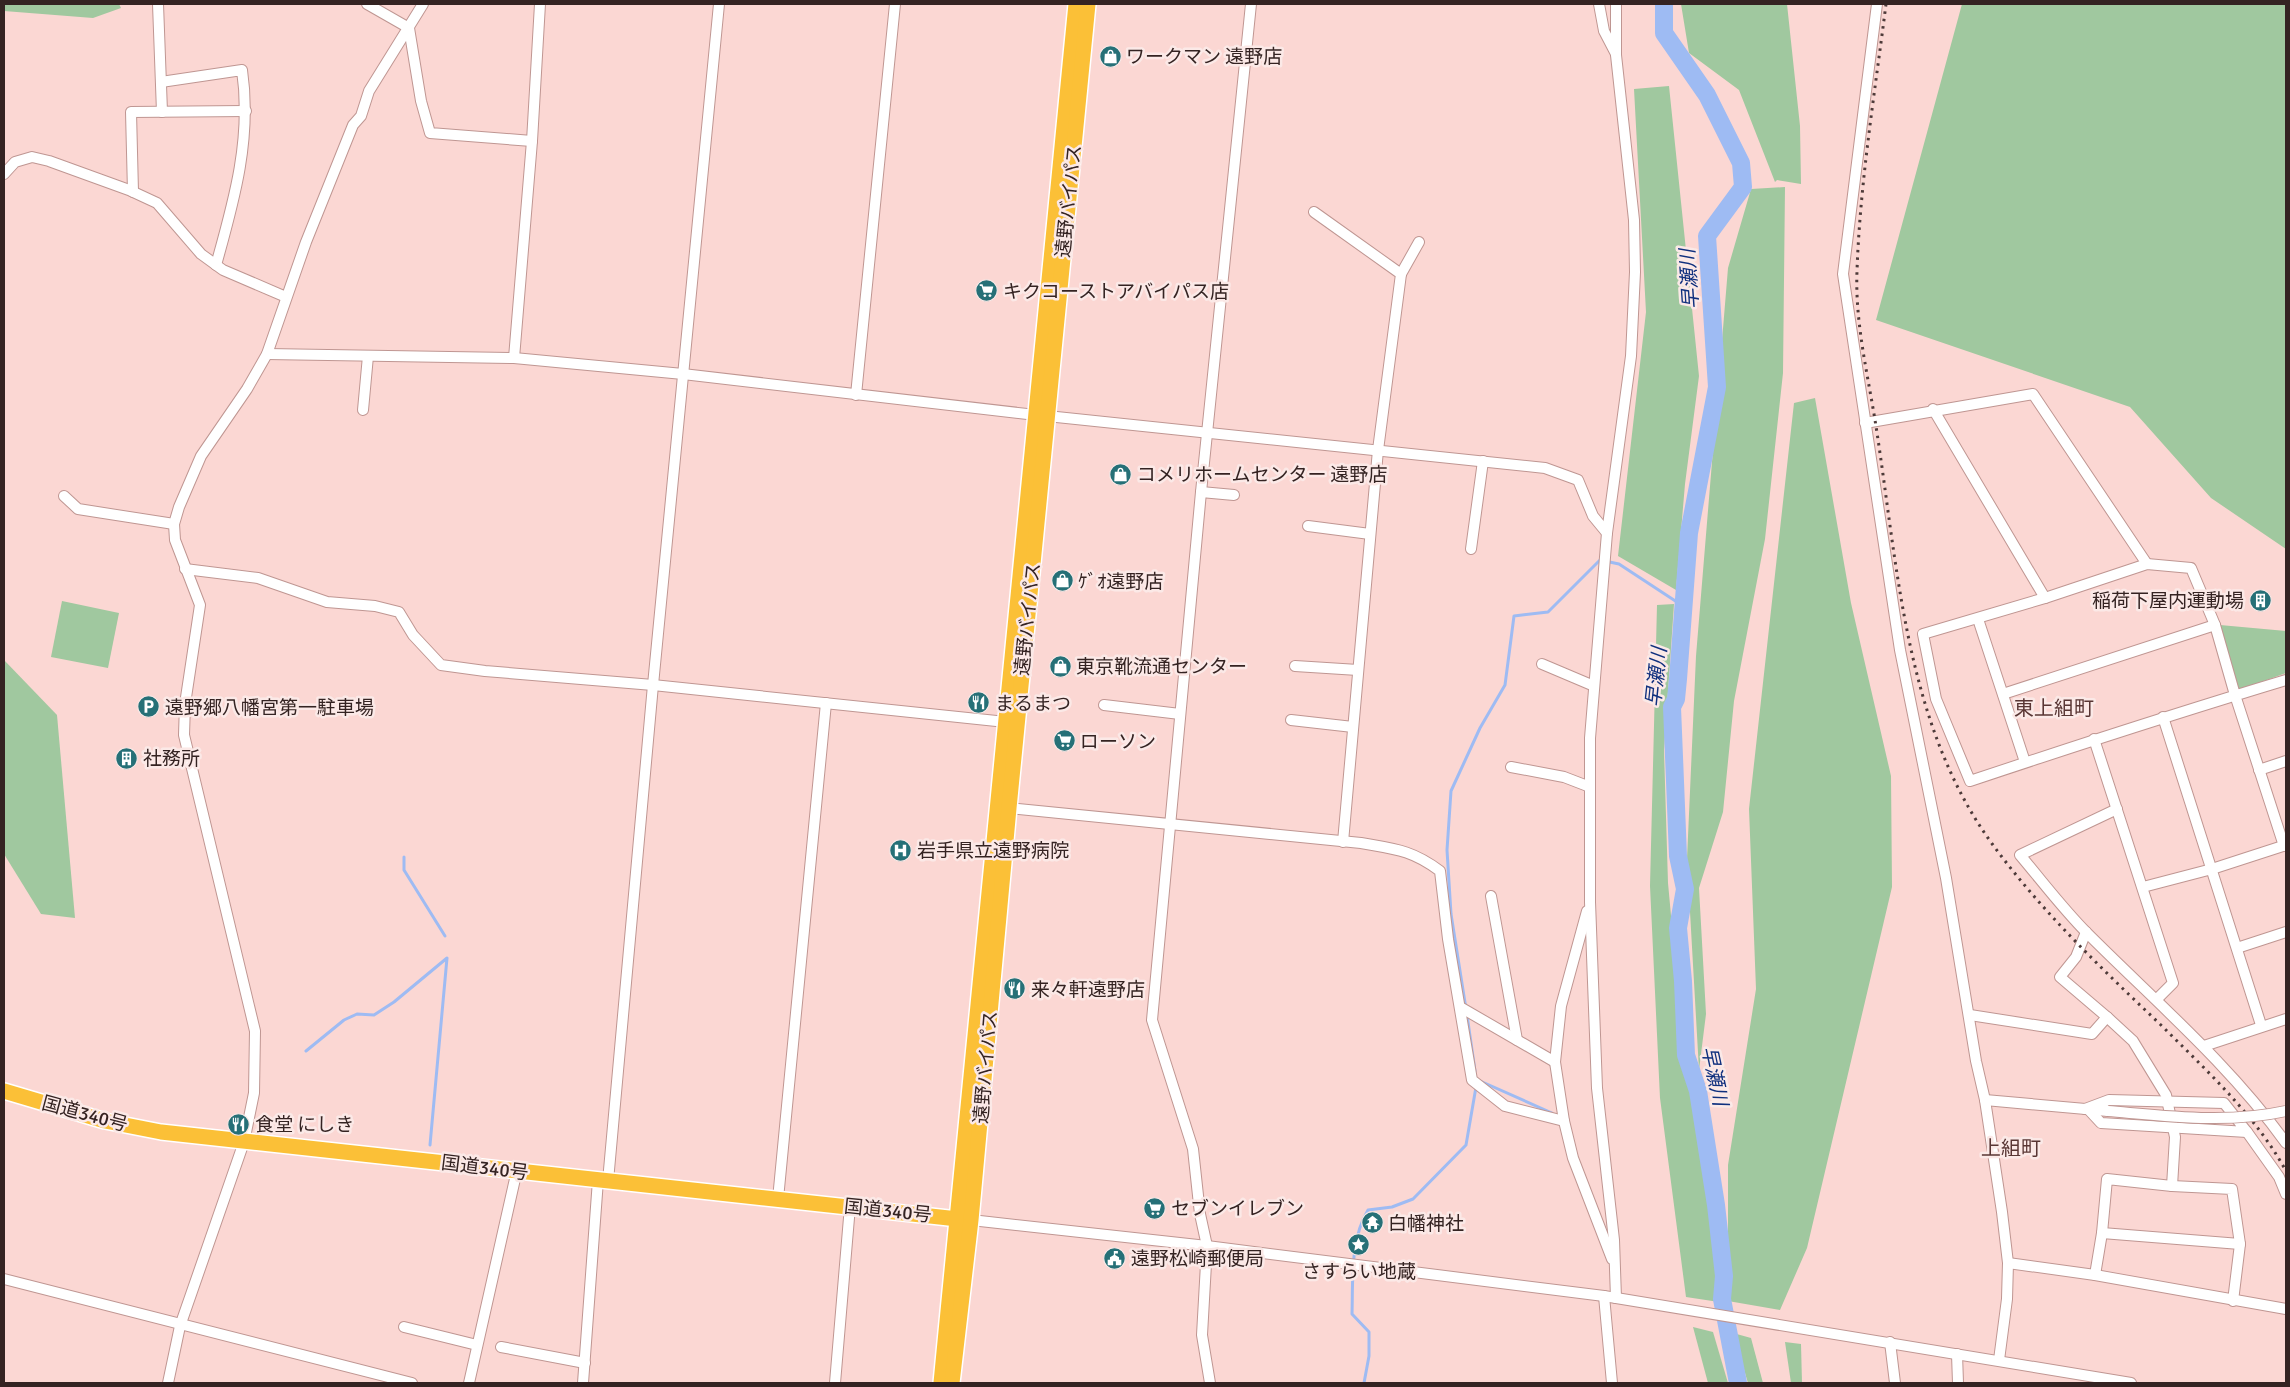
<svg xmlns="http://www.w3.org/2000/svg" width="2290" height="1387" font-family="Signika,'Noto Sans JP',sans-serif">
  <rect width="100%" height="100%" fill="#fbd7d3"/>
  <g fill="#a0c89f">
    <polygon points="4,4 119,4 121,8 93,18 4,11"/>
    <polygon points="1681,4 1787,4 1800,126 1801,184 1777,180 1775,182 1739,90 1689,53"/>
    <polygon points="1962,4 2286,4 2286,549 2211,498 2130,407 1876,320"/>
    <polygon points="1669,86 1699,376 1685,484 1676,590 1618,556 1646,312 1634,89"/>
    <polygon points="1785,187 1783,373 1765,539 1734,701 1723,812 1699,888 1706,1014 1699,1070 1687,859 1696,656 1728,268 1751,189"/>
    <polygon points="1815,398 1851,603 1891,776 1892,887 1807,1248 1780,1310 1728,1301 1728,1165 1756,989 1749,809 1794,403"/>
    <polygon points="62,601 119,613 108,668 51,657"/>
    <polygon points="1674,604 1664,750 1668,883 1684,1056 1711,1205 1719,1302 1686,1297 1660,1098 1650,886 1657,605"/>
    <polygon points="2220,625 2286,631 2286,673 2239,690"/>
    <polygon points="4,660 57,715 75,918 41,914 4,854"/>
    <polygon points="1693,1327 1713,1332 1728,1383 1708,1383"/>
    <polygon points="1733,1333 1751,1338 1763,1383 1748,1383"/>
    <polygon points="1785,1342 1801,1344 1802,1383 1791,1383"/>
  </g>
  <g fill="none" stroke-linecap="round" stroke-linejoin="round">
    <g stroke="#9ebbf3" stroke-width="3">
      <polyline points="404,857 404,870 445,936"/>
      <polyline points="1466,1009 1451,914 1447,850 1451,791 1480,728 1505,685 1514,616 1548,612 1600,560 1619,564 1683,606"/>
      <polyline points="1467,1015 1475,1071"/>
      <polyline points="306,1051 344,1020 357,1014 374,1015 394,1002 447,958 430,1145"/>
      <polyline points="1480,1081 1552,1113"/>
      <path d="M1364,1383L1369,1356V1332L1352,1314C1353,1281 1350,1239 1368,1210L1392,1207L1413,1199L1466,1145L1476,1087"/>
    </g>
    <polyline stroke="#9ebbf3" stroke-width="18" points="1664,4 1664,33 1707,95 1741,163 1743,187 1707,236 1717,387 1689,533 1678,679 1676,699 1672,707 1678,856 1685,889 1678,928 1683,981 1686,1055 1698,1091 1716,1205 1724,1276 1722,1299 1738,1383"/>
    <defs>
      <g id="minor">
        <polyline points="158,4 162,112"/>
        <polyline points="367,4 409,28 421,101 430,133 532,141"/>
        <polyline points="1599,4 1604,31 1616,54"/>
        <polyline points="1877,4 1843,274 1900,650 1946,878 1976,1061 1985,1100 2002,1212 2008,1263 2007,1299 1999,1360"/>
        <path d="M161,82L242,70C252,138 234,201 216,265"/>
        <polyline points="4,174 15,162 32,157 49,161 129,190 157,203 201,254 223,270 286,297"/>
        <polyline points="133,192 131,112 246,111"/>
        <polyline points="1314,212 1401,274 1378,450 1343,842"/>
        <polyline points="1401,274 1419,242"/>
        <polyline points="267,354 514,358 683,374 1036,415"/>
        <polyline points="514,358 532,141 540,4"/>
        <polyline points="856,395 895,4"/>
        <polyline points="1933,409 2045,598"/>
        <polyline points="363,410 368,356"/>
        <polyline points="1047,416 1545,468 1578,480 1593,516 1607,533"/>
        <polyline points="1865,423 2033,394 2147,564"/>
        <polyline points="1201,492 1234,495"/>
        <polyline points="64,496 78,509 174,524"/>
        <polyline points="1308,526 1370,534"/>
        <polyline points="1471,549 1483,461"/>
        <polyline points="185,569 258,578 327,602 375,606 399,612 413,635 441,665 485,671 653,685 1006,722"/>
        <polyline points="1978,619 2025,762"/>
        <polyline points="1542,664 1594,686"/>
        <polyline points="1295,666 1358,670"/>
        <polyline points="2003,694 2215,625"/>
        <polyline points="1104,705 1180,714"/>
        <polyline points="2163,717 2261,1025"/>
        <polyline points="1291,720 1353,727"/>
        <polyline points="2094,739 2173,983 2157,999"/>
        <polyline points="1511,767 1564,777 1590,787"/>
        <polyline points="2259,770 2286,761"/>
        <path d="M1009,808L1361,843C1395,849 1412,850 1440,871L1448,939L1472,1080L1505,1106L1564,1121"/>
        <path d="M2117,809L2020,855C2042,881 2063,909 2087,933C2156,1002 2229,1064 2286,1143"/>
        <path d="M2284,846L2235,695L2215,625L2191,568L2147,564L2045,598L1923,634L1936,699L1970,781C2075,746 2180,712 2286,680"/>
        <polyline points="2143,887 2212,869 2286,845"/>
        <polyline points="1491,896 1517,1040"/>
        <polyline points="1587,911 1561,1006 1555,1062 1564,1121 1573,1158 1612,1259"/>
        <polyline points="2237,948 2286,932"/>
        <polyline points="1460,1007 1555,1062"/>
        <polyline points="1970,1015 2092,1034 2107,1017 2060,977 2076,957 2086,932"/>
        <polyline points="2107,1017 2133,1041 2166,1095 2175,1137 2172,1186"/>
        <polyline points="2204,1046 2286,1019"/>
        <polyline points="1985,1100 2108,1111"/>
        <polyline points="2085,1109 2109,1100 2224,1103 2247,1132 2101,1123 2088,1109"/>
        <polyline points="2247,1132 2279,1177 2286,1194"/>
        <polyline points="608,1181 653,685 719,4"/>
        <polyline points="778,1199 826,703"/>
        <polyline points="971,1220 1207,1246 1604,1296 2131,1383"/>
        <polyline points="2102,1233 2240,1244"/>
        <polyline points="2008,1263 2095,1275 2286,1309"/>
        <polyline points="2095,1275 2102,1233 2107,1179 2172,1186 2232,1189 2240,1244 2233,1301"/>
        <polyline points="4,1279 412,1383"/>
        <polyline points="1604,1296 1612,1383"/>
        <polyline points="1616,1298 1614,1240 1597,1088 1590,902 1590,738 1607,533 1631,356 1635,272 1634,220 1616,55 1616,4"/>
        <polyline points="404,1327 477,1345"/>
        <polyline points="1890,1342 1895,1383"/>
        <polyline points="501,1347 585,1363"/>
        <polyline points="1957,1354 1958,1383"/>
        <polyline points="168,1383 180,1326 244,1142 254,1093 255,1031 184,735 185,704 200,605 175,540 174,524 179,507 201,456 247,389 267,354 306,242 353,125 361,116 369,91 423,4"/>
        <polyline points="469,1383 517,1170"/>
        <polyline points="583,1383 598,1180"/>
        <polyline points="835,1383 850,1206"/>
        <polyline points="1210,1383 1202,1335 1207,1246 1200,1214 1193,1149 1152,1020 1201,492 1251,4"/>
      </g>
      <g id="highway">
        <polyline points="4,1091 105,1121 161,1132 967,1220"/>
        <polyline points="941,1383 1076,4"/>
        <polyline points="952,1383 971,1220 1009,808 1088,4"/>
      </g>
    </defs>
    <use href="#minor" stroke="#bf9692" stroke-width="12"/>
    <use href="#highway" stroke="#fff" stroke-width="18"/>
    <use href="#minor" stroke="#fff" stroke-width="10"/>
    <use href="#highway" stroke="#fbc037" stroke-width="15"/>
    <path stroke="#4d3a39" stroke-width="3" stroke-dasharray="2.5 5" stroke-linecap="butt" d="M1886,4C1875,92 1860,182 1857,271C1855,321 1867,371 1875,420C1898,564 1904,724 1993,845C2042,912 2103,970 2163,1027C2207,1071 2256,1116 2286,1171"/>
    <defs>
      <path id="minor-bridge" d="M2108,1111C2167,1116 2227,1124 2286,1111"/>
    </defs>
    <use href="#minor-bridge" stroke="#bf9692" stroke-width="12" stroke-linecap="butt"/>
    <use href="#minor-bridge" stroke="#fff" stroke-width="10"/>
  </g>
  <defs>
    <symbol id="shop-disc" viewBox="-11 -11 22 22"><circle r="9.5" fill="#267077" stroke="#fbe9e7"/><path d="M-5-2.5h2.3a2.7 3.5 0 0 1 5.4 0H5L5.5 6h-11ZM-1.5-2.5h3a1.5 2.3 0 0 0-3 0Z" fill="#fff"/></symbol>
    <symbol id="supermarket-disc" viewBox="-11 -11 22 22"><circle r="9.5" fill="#267077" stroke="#fbe9e7"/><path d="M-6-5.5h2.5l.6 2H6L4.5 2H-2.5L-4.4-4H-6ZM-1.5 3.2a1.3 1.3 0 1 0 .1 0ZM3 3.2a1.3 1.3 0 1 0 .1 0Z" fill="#fff"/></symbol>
    <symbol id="building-disc" viewBox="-11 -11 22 22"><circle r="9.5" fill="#267077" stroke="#fbe9e7"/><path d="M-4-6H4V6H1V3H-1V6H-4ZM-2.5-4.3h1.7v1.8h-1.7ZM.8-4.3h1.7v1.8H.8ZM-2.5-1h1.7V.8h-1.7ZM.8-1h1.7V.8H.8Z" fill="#fff"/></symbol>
    <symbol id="restaurant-disc" viewBox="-11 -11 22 22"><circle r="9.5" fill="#267077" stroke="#fbe9e7"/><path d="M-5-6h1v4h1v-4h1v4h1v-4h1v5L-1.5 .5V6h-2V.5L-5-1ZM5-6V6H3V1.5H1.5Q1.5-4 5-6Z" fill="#fff"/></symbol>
    <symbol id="parking-disc" viewBox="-11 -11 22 22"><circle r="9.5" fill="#267077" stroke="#fbe9e7"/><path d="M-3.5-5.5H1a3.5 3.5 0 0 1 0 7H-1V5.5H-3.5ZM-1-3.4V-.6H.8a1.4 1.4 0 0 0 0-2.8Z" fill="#fff"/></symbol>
    <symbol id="hospital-disc" viewBox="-11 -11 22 22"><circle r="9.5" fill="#267077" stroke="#fbe9e7"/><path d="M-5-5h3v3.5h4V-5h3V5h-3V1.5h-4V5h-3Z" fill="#fff"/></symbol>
    <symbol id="temple-disc" viewBox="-11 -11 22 22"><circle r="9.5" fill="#267077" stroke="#fbe9e7"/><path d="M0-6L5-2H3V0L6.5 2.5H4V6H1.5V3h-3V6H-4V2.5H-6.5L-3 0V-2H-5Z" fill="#fff"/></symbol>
    <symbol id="sight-disc" viewBox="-11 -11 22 22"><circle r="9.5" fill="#267077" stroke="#fbe9e7"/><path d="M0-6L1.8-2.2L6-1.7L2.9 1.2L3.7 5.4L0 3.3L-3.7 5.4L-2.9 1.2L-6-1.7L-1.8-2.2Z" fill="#fff"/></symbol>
    <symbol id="civic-disc" viewBox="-11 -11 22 22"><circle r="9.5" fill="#267077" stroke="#fbe9e7"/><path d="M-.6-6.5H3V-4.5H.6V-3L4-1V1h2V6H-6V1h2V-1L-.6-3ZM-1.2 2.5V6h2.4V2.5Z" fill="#fff"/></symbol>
  </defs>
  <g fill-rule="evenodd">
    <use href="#shop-disc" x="1098" y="44" width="25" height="25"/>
    <use href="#supermarket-disc" x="974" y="278" width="25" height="25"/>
    <use href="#shop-disc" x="1108" y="462" width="25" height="25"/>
    <use href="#shop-disc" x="1050" y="568" width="25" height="25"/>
    <use href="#building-disc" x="2248" y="588" width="25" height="25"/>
    <use href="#shop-disc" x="1048" y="654" width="25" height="25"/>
    <use href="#restaurant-disc" x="966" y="690" width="25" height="25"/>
    <use href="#parking-disc" x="136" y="694" width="25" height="25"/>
    <use href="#supermarket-disc" x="1052" y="728" width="25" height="25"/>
    <use href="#building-disc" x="114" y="746" width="25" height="25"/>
    <use href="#hospital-disc" x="888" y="838" width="25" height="25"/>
    <use href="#restaurant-disc" x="1002" y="976" width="25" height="25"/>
    <use href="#restaurant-disc" x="226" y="1112" width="25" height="25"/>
    <use href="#supermarket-disc" x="1142" y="1196" width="25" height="25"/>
    <use href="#temple-disc" x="1360" y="1210" width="25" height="25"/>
    <use href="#sight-disc" x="1346" y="1232" width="25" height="25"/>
    <use href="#civic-disc" x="1102" y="1246" width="25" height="25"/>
  </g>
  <g text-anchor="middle" stroke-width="5" stroke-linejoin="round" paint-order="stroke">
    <g font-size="19" fill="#342322" stroke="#fbe9e7" text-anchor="start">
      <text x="1126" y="63">ワークマン 遠野店</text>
      <text x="1003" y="298">キクコーストアバイパス店</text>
      <text x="1137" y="481">コメリホームセンター 遠野店</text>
      <text x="1078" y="588">ｹﾞｵ遠野店</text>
      <text x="2244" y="607" text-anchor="end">稲荷下屋内運動場</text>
      <text x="1076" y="673">東京靴流通センター</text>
      <text x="995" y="710">まるまつ</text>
      <text x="165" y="714">遠野郷八幡宮第一駐車場</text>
      <text x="1080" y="748">ローソン</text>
      <text x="143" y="765">社務所</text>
      <text x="917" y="857">岩手県立遠野病院</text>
      <text x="1031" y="996">来々軒遠野店</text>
      <text x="255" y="1131">食堂 にしき</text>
      <text x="1171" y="1215">セブンイレブン</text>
      <text x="1388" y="1230">白幡神社</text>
      <text x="1131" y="1265">遠野松崎郵便局</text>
      <text x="1359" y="1278" text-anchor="middle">さすらい地蔵</text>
    </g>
    <g font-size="19" fill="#342322" stroke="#fbe9e7">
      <text transform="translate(1068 201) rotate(-84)" y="7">遠野バイパス</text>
      <text transform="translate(1027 619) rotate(-84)" y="7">遠野バイパス</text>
      <text transform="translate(985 1067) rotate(-85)" y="7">遠野バイパス</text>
      <text transform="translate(85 1113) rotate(15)" y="7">国道340号</text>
      <text transform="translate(485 1167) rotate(7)" y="7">国道340号</text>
      <text transform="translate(888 1210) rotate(6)" y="7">国道340号</text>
    </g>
    <g font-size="20" font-style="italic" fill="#10307e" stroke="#fbe9e7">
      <text transform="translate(1689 279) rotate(-94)" y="7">早瀬川</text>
      <text transform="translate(1656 677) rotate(-84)" y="7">早瀬川</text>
      <text transform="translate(1715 1076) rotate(78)" y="7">早瀬川</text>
    </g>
    <g font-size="20" fill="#593634" stroke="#fbe9e7">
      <text x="2054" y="715">東上組町</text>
      <text x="2011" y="1155">上組町</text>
    </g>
  </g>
  <rect width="2290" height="1387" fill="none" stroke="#342322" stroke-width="10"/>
</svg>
